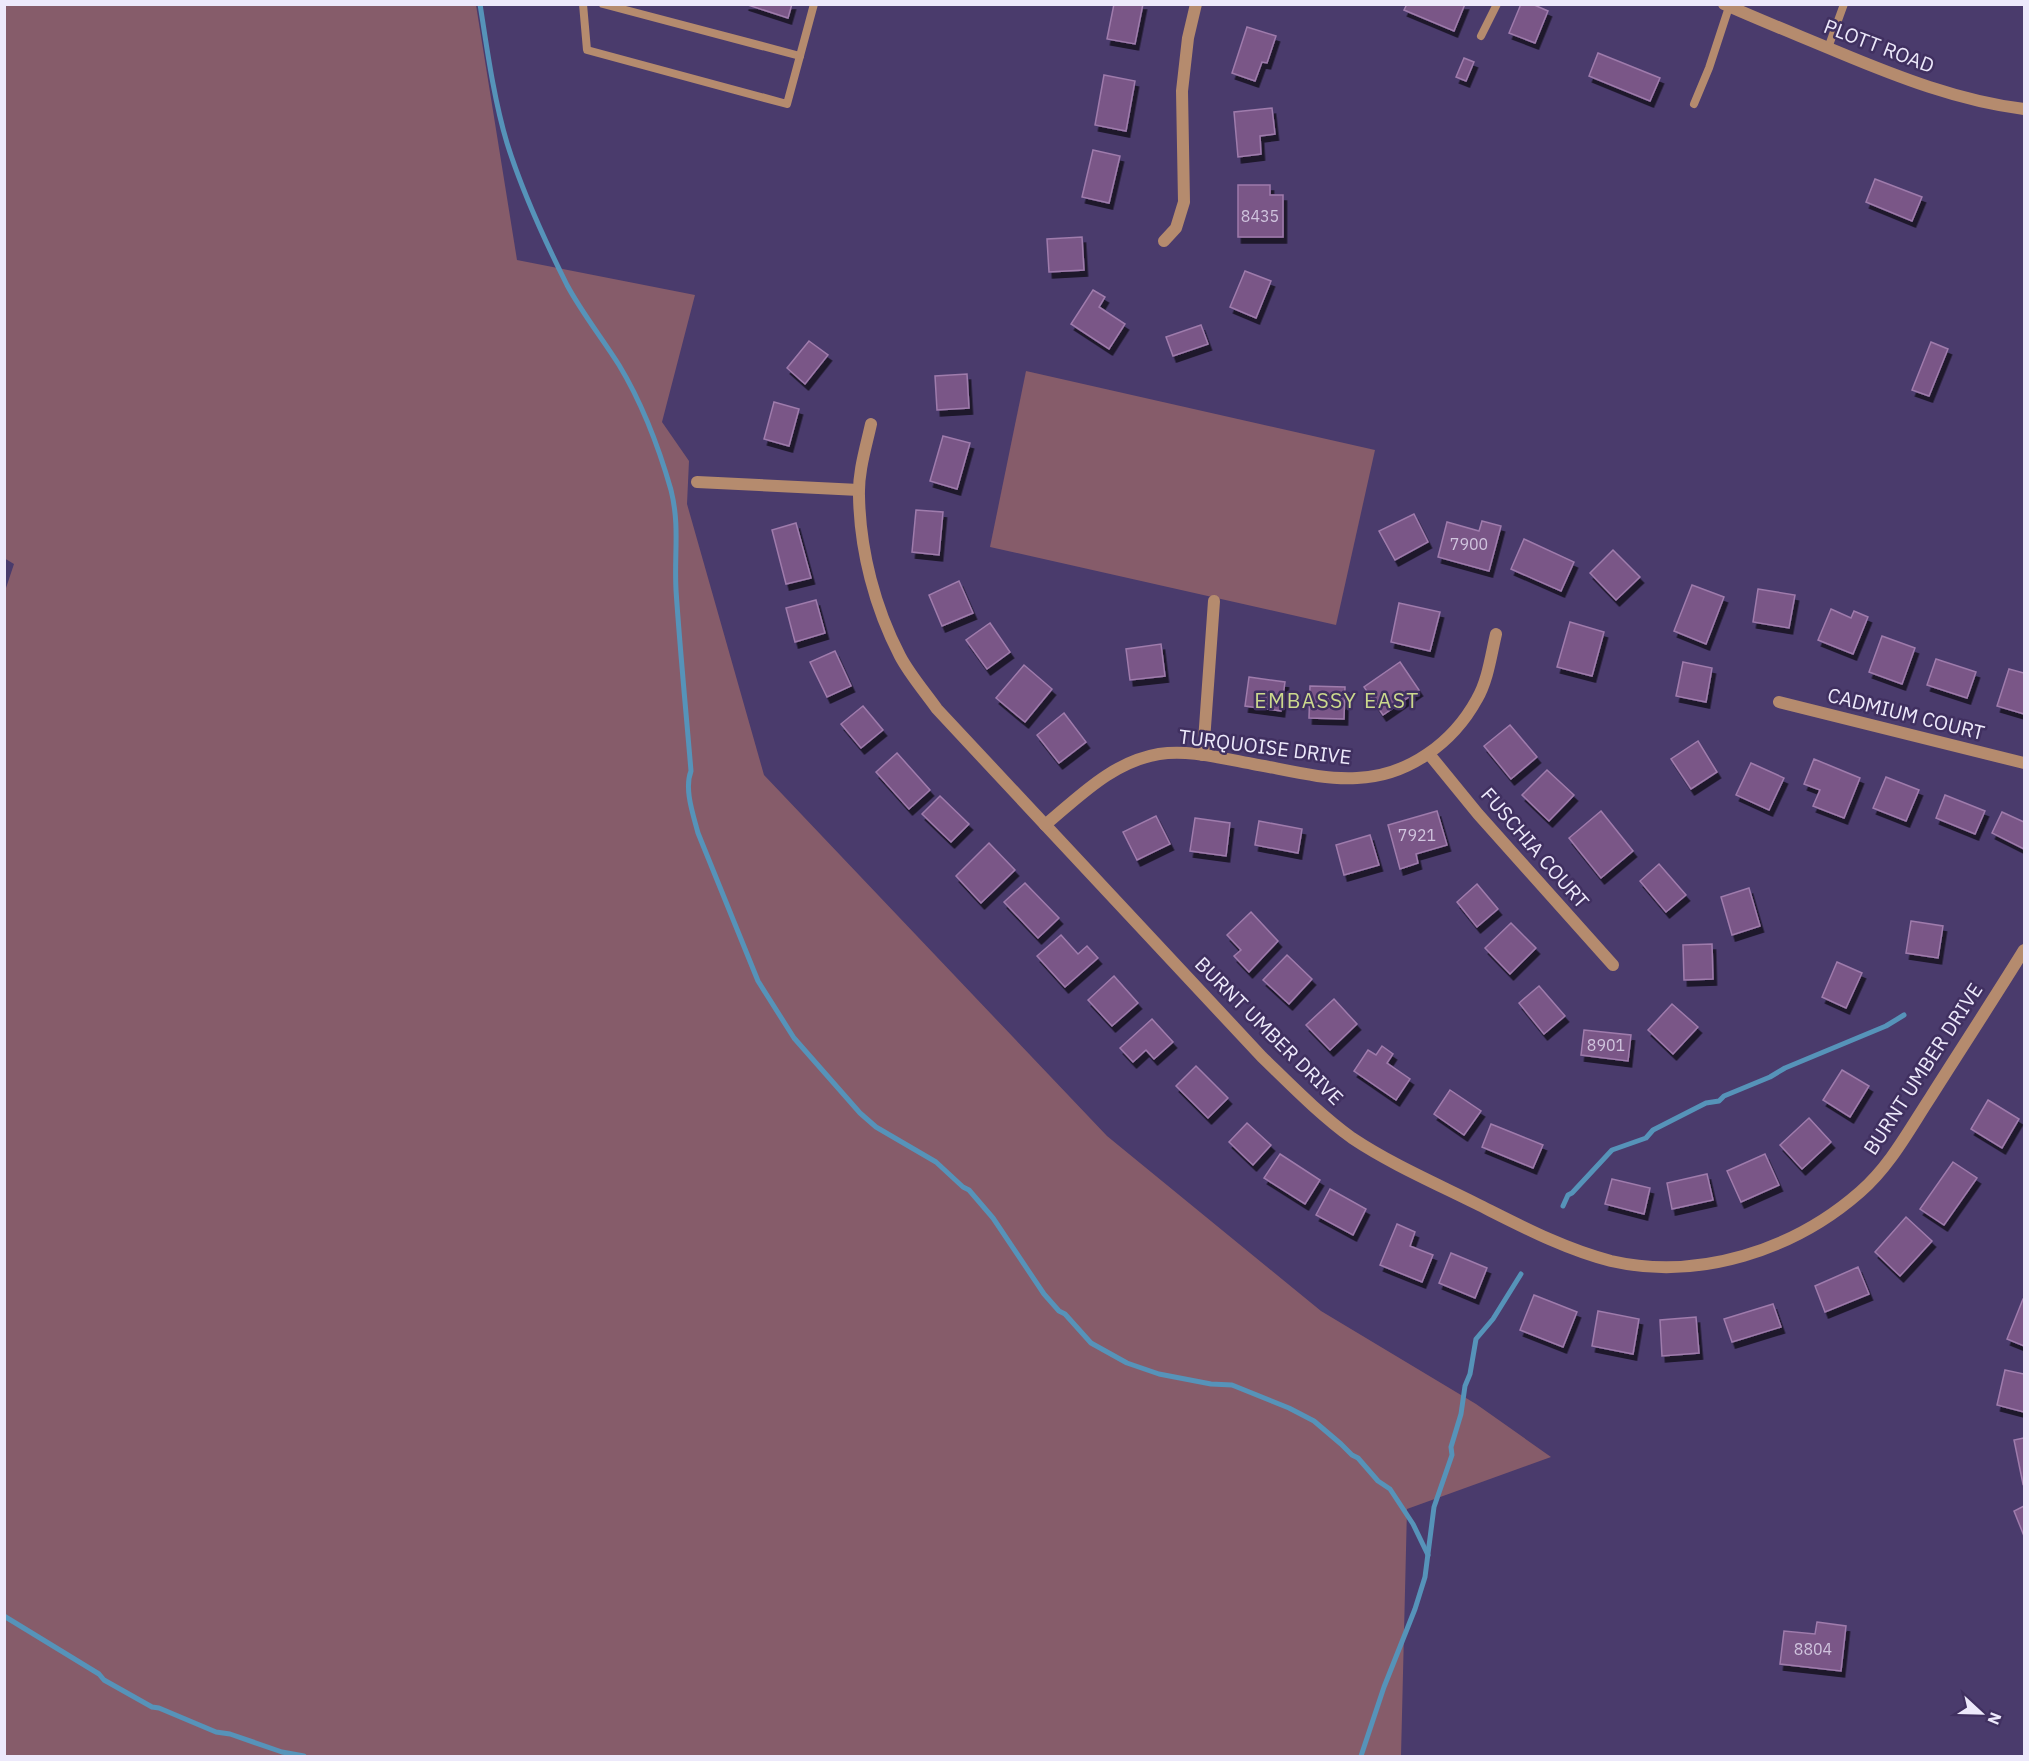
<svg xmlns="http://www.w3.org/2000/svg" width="2029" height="1761" font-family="'IBM Plex Sans',sans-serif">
  <defs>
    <filter id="shadow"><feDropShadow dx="3.5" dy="6" stdDeviation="0" flood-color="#0009"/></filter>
  </defs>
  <rect width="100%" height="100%" fill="#4a3b6c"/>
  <g fill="#865c6a">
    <polygon points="5,4 476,5 517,260 695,295 662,422 689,461 687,504 764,775 1107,1136 1321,1311 1476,1404 1551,1457 1407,1509 1401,1756 5,1756 4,594 14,564 4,558"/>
    <polygon points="1026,371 1375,450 1336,625 990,547"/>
  </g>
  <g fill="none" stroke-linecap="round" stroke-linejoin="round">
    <g stroke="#5693b9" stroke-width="5">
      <path d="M480,4C487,49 494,100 507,143C522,191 544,239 567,285C582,313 602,338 619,365C642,403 659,448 671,490C680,526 674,554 676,590C680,650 686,711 691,771C684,789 693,814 698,833L758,981L794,1038L860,1113L876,1127L936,1162L963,1187L969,1190L993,1218L1044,1294L1059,1311L1065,1314L1091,1343L1127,1363L1159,1374L1211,1384L1232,1385L1289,1408L1314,1421L1341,1444L1352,1455L1358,1458L1378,1481L1390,1489L1413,1524L1428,1555"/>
      <polyline points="1563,1206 1568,1195 1572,1193 1612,1150 1646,1138 1653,1130 1706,1103 1719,1101 1724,1096 1770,1077 1785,1068 1886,1026 1904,1015"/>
      <polyline points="4,1616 99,1674 104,1680 152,1707 159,1708 216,1732 230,1734 282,1752 304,1756"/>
      <polyline points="1361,1756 1384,1687 1415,1609 1425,1577 1434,1507 1452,1455 1451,1447 1461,1414 1465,1386 1470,1374 1476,1339 1493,1319 1521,1274"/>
    </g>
  </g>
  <g fill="#7a5787" stroke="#9f7bac" stroke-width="1.5" filter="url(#shadow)">
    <polygon points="745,4 792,4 788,18"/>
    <polygon points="1114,4 1143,4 1135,44 1107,39"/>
    <polygon points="1407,4 1465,4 1454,31 1404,10"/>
    <polygon points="1521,4 1532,4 1548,11 1535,43 1509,33"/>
    <polygon points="1247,27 1276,36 1267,63 1262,62 1255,81 1232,73"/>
    <polygon points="1598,53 1660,78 1650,101 1589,76"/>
    <polygon points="1464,58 1474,62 1466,81 1456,77"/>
    <polygon points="1104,75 1135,81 1126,131 1095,125"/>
    <polygon points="1272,108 1275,134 1260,136 1261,154 1238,157 1234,112"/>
    <polygon points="1093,150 1120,156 1109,203 1082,197"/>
    <polygon points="1875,179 1922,197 1912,221 1866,202"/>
    <polygon points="1238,185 1270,185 1270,195 1283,195 1283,237 1238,237"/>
    <polygon points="1082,237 1084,270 1049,272 1047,239"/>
    <polygon points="1245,271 1271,281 1256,318 1230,307"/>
    <polygon points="1093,290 1105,297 1099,307 1125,324 1109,349 1071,324"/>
    <polygon points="1201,325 1208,344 1173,356 1166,337"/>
    <polygon points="809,341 828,355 805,384 787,368"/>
    <polygon points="1931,342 1948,349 1929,396 1912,390"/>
    <polygon points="967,374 969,408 937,410 935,376"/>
    <polygon points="774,402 799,409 789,446 764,439"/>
    <polygon points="943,436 970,443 957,489 930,481"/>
    <polygon points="916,510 943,512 939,555 912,552"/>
    <polygon points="1414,514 1428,542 1395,560 1379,531"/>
    <polygon points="1482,521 1501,526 1489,571 1438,557 1447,522 1479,531"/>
    <polygon points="796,523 811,578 786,584 772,530"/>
    <polygon points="1524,539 1574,562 1561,591 1511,569"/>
    <polygon points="1613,550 1640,577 1616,600 1590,573"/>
    <polygon points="959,581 973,613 942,626 929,595"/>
    <polygon points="1692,585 1724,597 1706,644 1674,631"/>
    <polygon points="1758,589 1795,595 1789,628 1753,622"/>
    <polygon points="816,600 825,633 795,642 786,608"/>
    <polygon points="1399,603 1440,612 1430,651 1391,642"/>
    <polygon points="1831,609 1851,618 1854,611 1868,617 1853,654 1818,640"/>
    <polygon points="1570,622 1604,632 1592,676 1557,667"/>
    <polygon points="990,623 1010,652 987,669 966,640"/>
    <polygon points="1882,636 1915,648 1902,684 1869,672"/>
    <polygon points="1161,644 1165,676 1130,680 1126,649"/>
    <polygon points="835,651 851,686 827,697 810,662"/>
    <polygon points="1936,659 1976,672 1967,698 1927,685"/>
    <polygon points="1400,662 1419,690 1383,715 1364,687"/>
    <polygon points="1683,662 1712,668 1706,702 1676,696"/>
    <polygon points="1024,665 1052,689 1025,722 996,698"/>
    <polygon points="2009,669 2024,673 2024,714 1997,706"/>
    <polygon points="1249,677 1285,682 1281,711 1245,706"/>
    <polygon points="1310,686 1345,687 1344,719 1309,718"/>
    <polygon points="863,706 883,730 861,748 841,724"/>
    <polygon points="1064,713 1086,742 1059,763 1037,735"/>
    <polygon points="1510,725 1537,757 1511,779 1484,746"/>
    <polygon points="1698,741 1717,772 1691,789 1671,759"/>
    <polygon points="897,753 930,790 909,809 876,772"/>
    <polygon points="1814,759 1860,778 1844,818 1813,806 1820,790 1804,784"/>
    <polygon points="1751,763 1784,778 1769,810 1736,795"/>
    <polygon points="1547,770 1574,795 1549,821 1522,795"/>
    <polygon points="1886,777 1919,790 1906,821 1873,808"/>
    <polygon points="1945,795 1985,811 1975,834 1936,818"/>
    <polygon points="940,796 969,824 951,842 922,814"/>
    <polygon points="1437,811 1447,845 1416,854 1418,863 1400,869 1388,825"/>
    <polygon points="1601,811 1633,851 1601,878 1569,838"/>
    <polygon points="2002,812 2024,822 2024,849 1992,833"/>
    <polygon points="1156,816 1170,844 1137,860 1123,832"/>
    <polygon points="1195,818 1230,823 1226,856 1190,851"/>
    <polygon points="1259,821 1302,829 1298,853 1255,845"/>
    <polygon points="1370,835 1379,865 1344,875 1336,845"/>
    <polygon points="989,843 1015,870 981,903 956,876"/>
    <polygon points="1659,864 1686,895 1666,912 1640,881"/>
    <polygon points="1025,883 1059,918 1038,938 1004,902"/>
    <polygon points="1477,884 1498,909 1477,927 1457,902"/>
    <polygon points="1749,888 1760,926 1732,935 1721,897"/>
    <polygon points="1251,912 1278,941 1249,972 1234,956 1241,950 1227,935"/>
    <polygon points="1911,921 1943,926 1938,958 1906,953"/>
    <polygon points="1511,923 1536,948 1510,974 1485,948"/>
    <polygon points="1061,935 1078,954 1087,946 1098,958 1065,987 1037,956"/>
    <polygon points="1712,944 1713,979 1684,980 1683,945"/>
    <polygon points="1287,955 1312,979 1289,1004 1263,980"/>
    <polygon points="1837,962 1862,973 1846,1008 1822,997"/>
    <polygon points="1114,976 1138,1003 1112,1026 1088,1000"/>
    <polygon points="1539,986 1565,1016 1544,1034 1519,1003"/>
    <polygon points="1334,999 1357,1024 1330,1050 1306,1025"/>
    <polygon points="1672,1004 1698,1027 1673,1054 1648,1030"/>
    <polygon points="1152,1019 1173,1042 1154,1059 1146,1050 1133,1062 1120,1048"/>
    <polygon points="1584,1030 1631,1035 1628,1061 1581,1055"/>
    <polygon points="1382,1046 1393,1054 1387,1063 1410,1079 1396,1100 1354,1071 1368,1050 1376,1055"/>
    <polygon points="1196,1066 1228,1098 1208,1118 1176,1086"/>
    <polygon points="1842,1070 1869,1086 1850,1117 1823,1100"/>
    <polygon points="1450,1090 1481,1111 1464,1135 1434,1114"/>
    <polygon points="1988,1100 2019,1119 2002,1148 1971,1129"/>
    <polygon points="1809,1118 1831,1142 1802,1169 1780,1145"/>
    <polygon points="1247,1123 1271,1145 1253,1165 1229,1142"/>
    <polygon points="1491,1124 1543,1145 1533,1168 1482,1147"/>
    <polygon points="1280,1154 1320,1180 1305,1204 1264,1178"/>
    <polygon points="1765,1154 1779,1185 1741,1202 1727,1171"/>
    <polygon points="1953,1162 1977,1178 1944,1225 1920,1209"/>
    <polygon points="1707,1174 1713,1200 1672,1209 1667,1183"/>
    <polygon points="1612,1179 1650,1188 1644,1214 1605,1204"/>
    <polygon points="1330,1189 1366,1209 1353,1235 1316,1215"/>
    <polygon points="1906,1217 1932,1241 1900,1276 1875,1252"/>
    <polygon points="1397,1224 1415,1232 1410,1246 1433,1255 1422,1282 1380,1265"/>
    <polygon points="1451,1253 1487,1268 1475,1298 1439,1283"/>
    <polygon points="1858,1267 1869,1294 1825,1312 1815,1286"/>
    <polygon points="1534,1295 1577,1312 1563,1347 1520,1330"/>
    <polygon points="2023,1299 2024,1299 2024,1346 2007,1339"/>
    <polygon points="1773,1304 1781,1327 1732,1342 1724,1319"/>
    <polygon points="1598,1311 1639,1319 1633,1354 1592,1346"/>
    <polygon points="1696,1317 1699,1353 1662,1356 1660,1320"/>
    <polygon points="2005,1370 2024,1374 2024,1412 1997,1405"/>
    <polygon points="2024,1438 2024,1483 2023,1484 2014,1440"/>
    <polygon points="2024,1506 2024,1536 2014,1511"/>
    <polygon points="1817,1622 1846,1626 1841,1671 1780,1664 1784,1631 1815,1634"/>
  </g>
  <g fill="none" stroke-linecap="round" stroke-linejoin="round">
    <g stroke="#b58b6e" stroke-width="8">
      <polyline points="583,4 587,50 787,104 814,4"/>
      <polyline points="603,4 800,56"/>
      <polyline points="1481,36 1497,4"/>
      <polyline points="1828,48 1844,4"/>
      <polyline points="1694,104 1709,68 1729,7"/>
    </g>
    <g stroke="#b58b6e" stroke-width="12">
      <polyline points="1164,241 1176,228 1184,202 1182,91 1188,38 1196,4"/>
      <path d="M871,424C866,447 858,472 859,496C860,551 875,608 900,656C910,675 925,692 937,709L1262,1057C1291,1085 1319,1114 1352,1138C1391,1164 1435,1183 1477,1204C1521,1226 1564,1249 1611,1261C1699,1281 1794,1250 1860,1192C1890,1166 1909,1130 1930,1098C1961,1049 1993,1000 2024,950"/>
      <polyline points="697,482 859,490"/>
      <polyline points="1779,702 2024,763"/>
      <polyline points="1429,754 1478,814 1613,965"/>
      <polyline points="1203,755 1214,601"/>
      <path d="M1045,825C1080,796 1112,762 1159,754C1190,749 1223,759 1253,764C1287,770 1323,780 1357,778C1408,776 1453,743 1477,699C1488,680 1491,655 1496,634"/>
    </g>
    <path stroke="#b58b6e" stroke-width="12" d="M1724,4C1762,21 1800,36 1838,52C1898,77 1959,101 2024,109"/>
  </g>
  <g text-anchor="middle" stroke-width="5" stroke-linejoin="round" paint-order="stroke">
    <g font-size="16" fill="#d0c4de">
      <text x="1260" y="222">8435</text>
      <text x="1469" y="550">7900</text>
      <text x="1417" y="841">7921</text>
      <text x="1606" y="1051">8901</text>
      <text x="1813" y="1655">8804</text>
    </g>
    <g font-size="20" fill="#ede9fb" stroke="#403060">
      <text transform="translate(1879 46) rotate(21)" y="7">PLOTT ROAD</text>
      <text transform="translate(1906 714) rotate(14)" y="7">CADMIUM COURT</text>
      <text transform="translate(1265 747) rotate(7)" y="7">TURQUOISE DRIVE</text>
      <text transform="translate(1535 848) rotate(49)" y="7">FUSCHIA COURT</text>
      <text transform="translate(1269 1031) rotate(45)" y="7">BURNT UMBER DRIVE</text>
      <text transform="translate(1923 1069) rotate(-57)" y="7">BURNT UMBER DRIVE</text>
    </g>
    <g font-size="21" letter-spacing="1.5" fill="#ccd98d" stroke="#403060">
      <text x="1337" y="708">EMBASSY EAST</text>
    </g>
  </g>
  <rect width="2029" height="1761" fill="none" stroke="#ede9fb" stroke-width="12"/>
  <g transform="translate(1981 1713) rotate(112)" stroke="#403060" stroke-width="4.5" paint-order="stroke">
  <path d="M0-4.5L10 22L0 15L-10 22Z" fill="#ede9fb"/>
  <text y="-9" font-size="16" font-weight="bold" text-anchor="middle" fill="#ede9fb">N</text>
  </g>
</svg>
